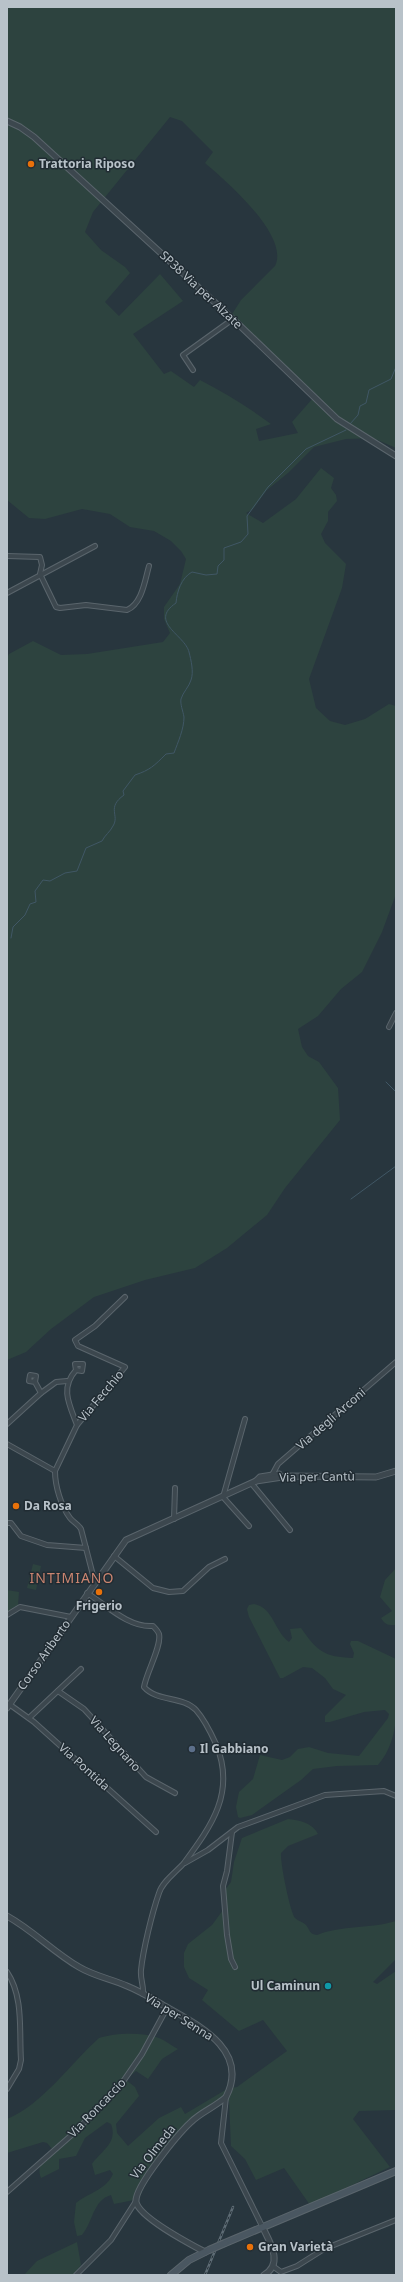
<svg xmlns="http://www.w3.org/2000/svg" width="403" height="2282" font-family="'Noto Sans',sans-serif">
  <rect width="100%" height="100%" fill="#28363e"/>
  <g fill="#2d433f" fill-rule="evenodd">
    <path d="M7,7H396V448L373,438L346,439L314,447L288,473L267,490L253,509L246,513L263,523L296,499L321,468L334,478L331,488L336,495L337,501L328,512V521L321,534L325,543L346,564L342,588L309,679L316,708L330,721L345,725L365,719L389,704L396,706V894L382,932L362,972L341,989L318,1016L298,1029L302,1047L308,1056L319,1062L338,1088L340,1120L285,1188L267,1215L227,1248L195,1268L145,1280L94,1297L51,1329L26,1352L7,1360V658L9,654L33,641L61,655L87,654L163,642L170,633L164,619V607L180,584L186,559L181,551L171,541L154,531L130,527L110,514L82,509L45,519L29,518L7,500ZM170,117L182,121L213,152L205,163C226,181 290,236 275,266L241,300L229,319L313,398L292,422L298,433L259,441L256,429L271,424C248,407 225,393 200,380L194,387L171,371L164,374L133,334L183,301L160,274L119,316L105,302L130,273L125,267L101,250L85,232L93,212Z"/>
    <polygon points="33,1564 41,1566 36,1590 27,1588"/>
    <path d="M396,1568V1625C388,1625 385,1625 381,1618L392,1611L380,1597L385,1580Z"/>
    <polygon points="7,1590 19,1592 18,1605 20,1606 9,1613 7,1611"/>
    <path d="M254,1604C274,1608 274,1631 289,1642L292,1638L290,1629L301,1628C317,1651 324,1657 353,1658L354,1653L350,1644L351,1641H358L396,1659C396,1695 403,1736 378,1765L337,1766L313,1769L301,1780L252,1815L240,1818L238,1817L236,1807L239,1792L253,1779L260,1755L282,1760L290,1757L298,1749L309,1747L328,1753L359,1756L388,1718L389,1714L385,1710L364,1712L330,1722H325V1716L346,1695L333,1689L325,1678L312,1668L303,1667L283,1678H280L249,1617L247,1609L249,1605Z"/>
    <path d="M288,1819C299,1820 313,1823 318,1834L288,1846L281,1853C280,1862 290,1912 295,1918C298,1921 303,1922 306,1925C310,1930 309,1934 317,1935C342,1925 370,1929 396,1921V1959L373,1982L377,1984L396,1971V2110L359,2111L353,2119L390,2167L310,2205L284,2168L256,2180L245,2159L231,2146L229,2101C192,2115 154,2162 139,2199L114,2204L111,2195C93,2200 93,2222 82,2235L77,2236L74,2222L76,2203C88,2193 106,2190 113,2174L110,2170L95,2175L92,2164C102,2150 118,2143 111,2124L107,2122L85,2138L76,2156L59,2159V2169L41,2178C36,2166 44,2156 53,2150L47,2143L43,2142L7,2153V2119C42,2105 71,2063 99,2038C116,2033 142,2032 159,2038C166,2041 172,2046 178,2049L162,2059L148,2079L136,2071L126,2080L135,2087L139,2096L116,2124L117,2133L128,2146L159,2118L181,2107L185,2114L227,2089L237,2087L287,2051L263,2020L239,2031L202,2000L208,1990L189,1978L184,1967V1953L188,1944L212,1925L223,1910L225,1890L231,1882L234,1862L242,1838Z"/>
    <polygon points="77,2242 81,2265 73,2275 24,2275 37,2261"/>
  </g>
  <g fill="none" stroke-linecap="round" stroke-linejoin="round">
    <g stroke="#405765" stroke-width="1">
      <polyline points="350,424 358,415 360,406 366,403 369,390 391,379 396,367"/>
      <path d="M11,938L13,927L25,915L30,904L36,902L35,891L43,880L50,881L65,873L77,871L86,848L102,841C105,835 110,832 113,826C120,815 106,808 124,795L123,791L135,775C150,770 154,766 166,754L174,753C178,742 184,729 184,717C183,711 180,704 181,699C183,692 189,687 191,680C194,672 191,660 189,652C185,635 148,622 176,603C177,592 181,578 192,572L206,575L217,574L218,566L224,560V548L241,542L248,534L247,516L268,487L306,449L346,430"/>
      <polyline points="386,1082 396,1092"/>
      <polyline points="351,1199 396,1166"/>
    </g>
    <defs>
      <g id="minor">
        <polyline points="193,370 183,355 233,319"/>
        <path d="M7,556L40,557L42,565L40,574L56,607L60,608L86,605L127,610C142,604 145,580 149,566"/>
        <polyline points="7,593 95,546"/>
        <polyline points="389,1027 396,1013"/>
        <path d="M76,1370L75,1364H83L82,1371L76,1370C60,1388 69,1404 77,1425"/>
        <polyline points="35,1382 29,1381 30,1375 36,1376 35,1382 41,1393 56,1382 67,1381"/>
        <polyline points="245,1419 223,1497 249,1526"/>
        <polyline points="7,1424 41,1393"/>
        <polyline points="7,1444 55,1471"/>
        <polyline points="271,1477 278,1464 396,1362"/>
        <polyline points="252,1484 290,1530"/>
        <polyline points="174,1519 175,1488"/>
        <polyline points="7,1523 11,1523 21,1536 47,1545 86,1548"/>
        <polyline points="114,1556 153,1588 169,1592 183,1591 209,1567 225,1559"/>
        <path d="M95,1583L81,1529C78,1524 73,1522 70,1518C61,1506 55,1486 55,1471L77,1425L125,1367L78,1346L75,1340L95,1326L125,1297"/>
        <path d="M87,1593C106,1605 129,1628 153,1626C155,1628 158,1631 159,1634C162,1646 146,1673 144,1687C157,1702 183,1696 196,1710C204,1719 211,1733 216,1744C236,1792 212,1825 184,1863C176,1872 162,1882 159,1893C152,1913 143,1950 141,1970C140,1979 144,1986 143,1994"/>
        <polyline points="7,1615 20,1607 71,1617"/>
        <polyline points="58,1691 84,1709 146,1777 175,1793"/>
        <polyline points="9,1704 34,1722 156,1832"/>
        <polyline points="29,1718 81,1669"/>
        <polyline points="232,1832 227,1871 223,1886 227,1935 231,1959 235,1967"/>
        <polyline points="185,1863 208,1850 238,1827 325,1795 384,1791 396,1796"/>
        <path d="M7,1972C24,1997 19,2032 21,2060L19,2069L7,2089"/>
        <polyline points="226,2097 221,2143 263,2228"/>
        <polyline points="7,2192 75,2132 122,2083 142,2054 167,2008"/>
        <polyline points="274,2267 281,2272 297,2266 324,2249 396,2220"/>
        <polyline points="76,2275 111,2240 136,2201"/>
      </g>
      <g id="tertiary">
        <polyline points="7,121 20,127 34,137 233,319 337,419 396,456"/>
        <polyline points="256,1481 260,1477 279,1474"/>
        <polyline points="7,1708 126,1540 256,1481 289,1476 376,1477 396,1471"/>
        <path d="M7,1916C34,1931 53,1952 79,1967C94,1976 111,1979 127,1986C142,1992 156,2001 170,2009C202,2027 249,2052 226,2097C215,2107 201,2112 191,2122C179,2133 134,2187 136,2202C140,2218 190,2244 205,2252"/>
        <path d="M263,2228C271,2244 283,2264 264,2275"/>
      </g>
      <g id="secondary">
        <polyline points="225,2243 396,2171"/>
        <polyline points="171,2275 189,2260 209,2250"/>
      </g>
    </defs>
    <use href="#minor" stroke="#5a656c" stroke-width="6"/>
    <use href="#tertiary" stroke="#5a656c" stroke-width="7"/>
    <use href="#secondary" stroke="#5a656c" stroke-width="8"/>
    <use href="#minor" stroke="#3c474e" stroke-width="4"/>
    <use href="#tertiary" stroke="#3c474e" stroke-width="5"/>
    <use href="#secondary" stroke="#4a5761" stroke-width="6"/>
    <defs>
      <polyline id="rail" points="205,2275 233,2207"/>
    </defs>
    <use href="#rail" stroke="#5e6c75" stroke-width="2.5"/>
    <use href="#rail" stroke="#212c33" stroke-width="1" stroke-dasharray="3" stroke-linecap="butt"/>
    <defs>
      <polyline id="secondary-bridge" points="209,2250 225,2243"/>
    </defs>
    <use href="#secondary-bridge" stroke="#5a656c" stroke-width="8" stroke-linecap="butt"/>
    <use href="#secondary-bridge" stroke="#4a5761" stroke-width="6"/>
  </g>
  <g fill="#e8710a" stroke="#212c33" stroke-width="1.5">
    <circle cx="31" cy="164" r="4"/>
    <circle cx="16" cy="1506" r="4"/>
    <circle cx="99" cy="1592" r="4"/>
    <circle cx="250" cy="2247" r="4"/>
  </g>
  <circle fill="#5c6f8a" stroke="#212c33" stroke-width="1.5" cx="192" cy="1749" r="4"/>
  <circle fill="#0f9aa8" stroke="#212c33" stroke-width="1.5" cx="328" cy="1986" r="4"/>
  <g text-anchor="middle" stroke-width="3" stroke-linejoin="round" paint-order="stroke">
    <g font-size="12" font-weight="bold" fill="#b8c2c9" stroke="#212c33" text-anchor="start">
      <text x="39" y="168">Trattoria Riposo</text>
      <text x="24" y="1510">Da Rosa</text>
      <text x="99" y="1610" text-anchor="middle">Frigerio</text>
      <text x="200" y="1753">Il Gabbiano</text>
      <text x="320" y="1990" text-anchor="end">Ul Caminun</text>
      <text x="258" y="2251">Gran Varietà</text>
    </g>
    <g font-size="12" fill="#b8c2c9" stroke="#212c33">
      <text transform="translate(201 290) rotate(43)" y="4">SP38 Via per Alzate</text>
      <text transform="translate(101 1396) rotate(-50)" y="4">Via Fecchio</text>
      <text transform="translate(331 1419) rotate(-41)" y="4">Via degli Arconi</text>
      <text transform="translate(317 1477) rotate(-1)" y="4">Via per Cantù</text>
      <text transform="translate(44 1655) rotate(-55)" y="4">Corso Ariberto</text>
      <text transform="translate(115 1744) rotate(48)" y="4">Via Legnano</text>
      <text transform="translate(84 1767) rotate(42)" y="4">Via Pontida</text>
      <text transform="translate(179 2017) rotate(32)" y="4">Via per Senna</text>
      <text transform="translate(97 2108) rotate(-46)" y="4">Via Roncaccio</text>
      <text transform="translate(153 2152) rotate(-52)" y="4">Via Olmeda</text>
    </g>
    <g font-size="14" letter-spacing="1" fill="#cb8570" stroke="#212c33">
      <text x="72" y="1583">INTIMIANO</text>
    </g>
  </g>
  <rect width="403" height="2282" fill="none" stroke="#b8c2c9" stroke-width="16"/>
</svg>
